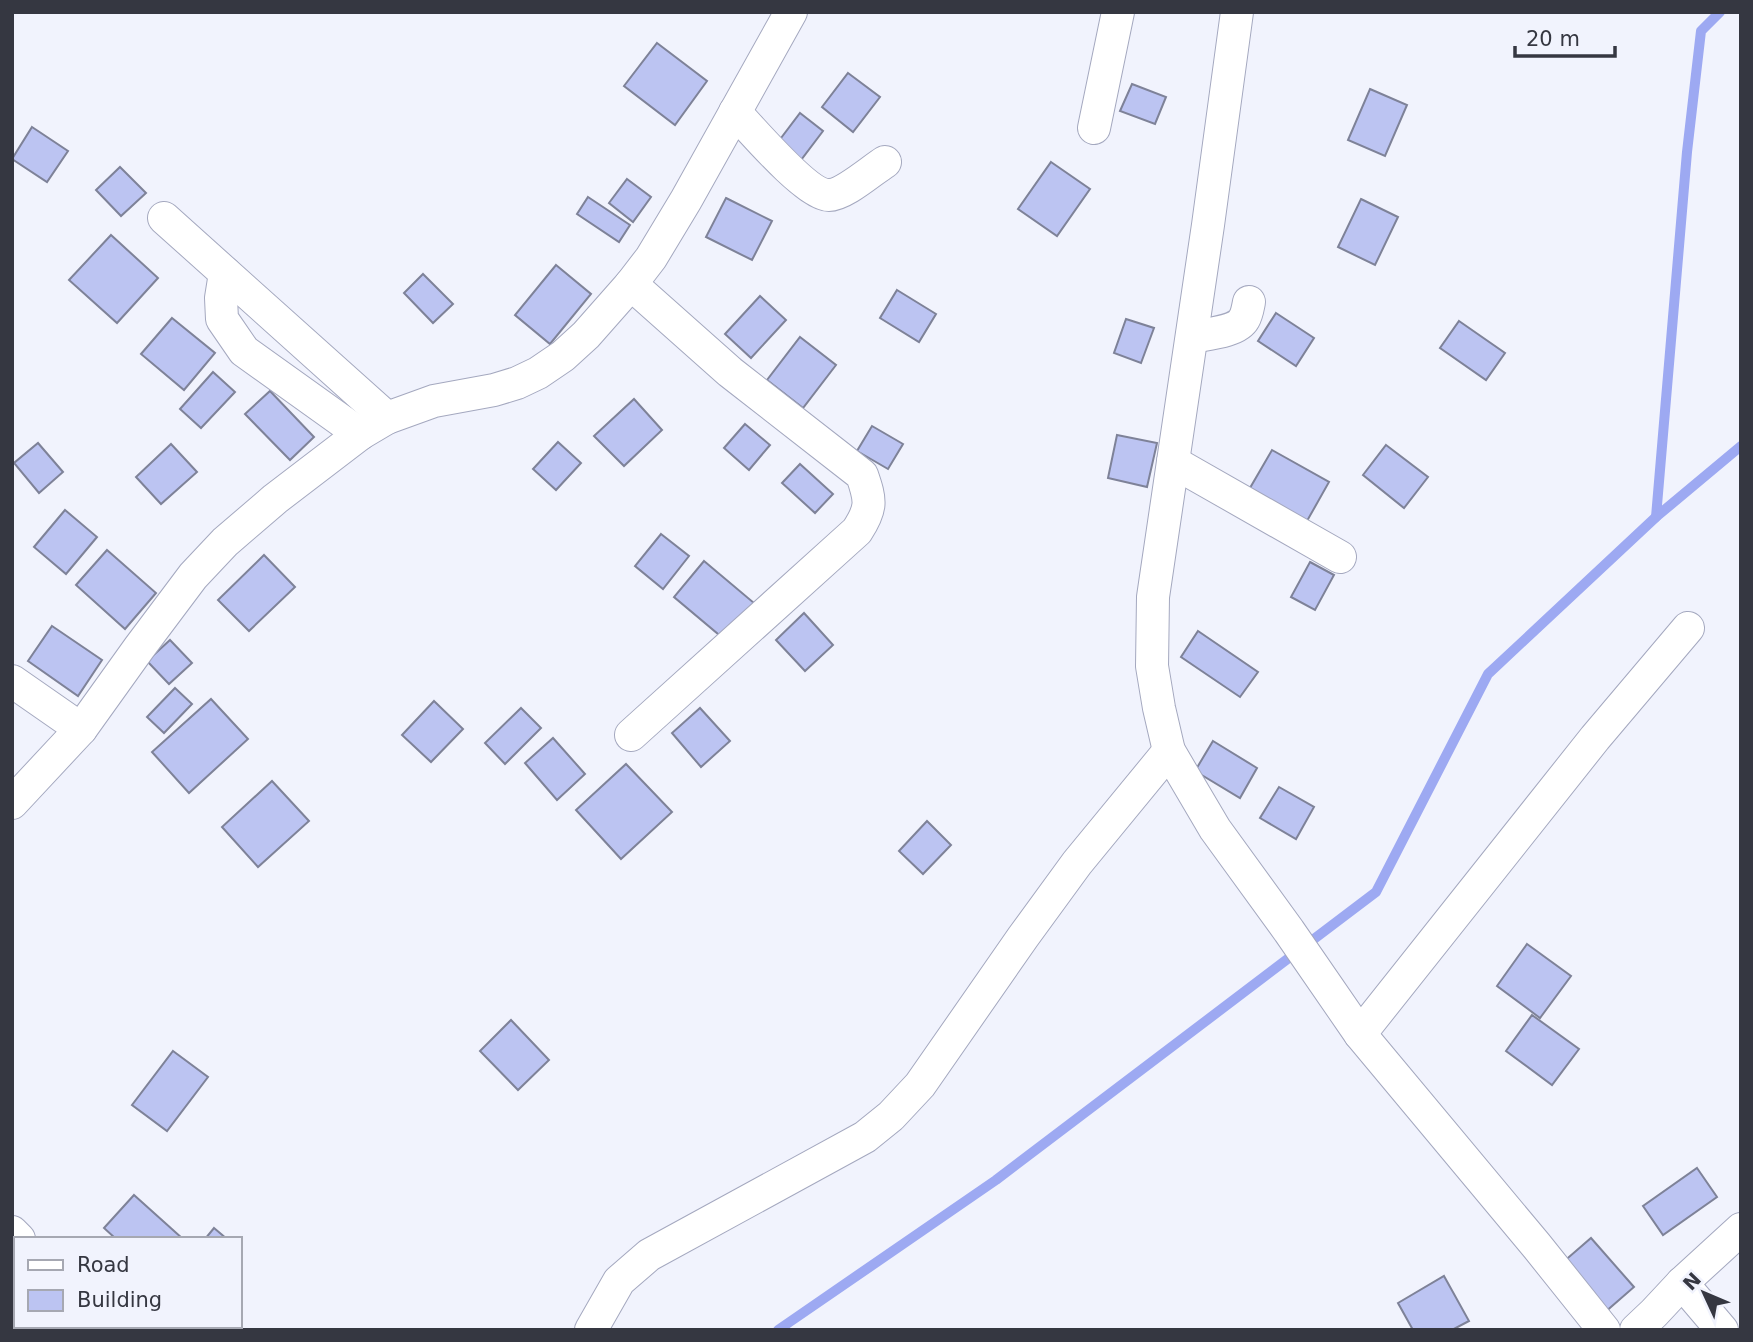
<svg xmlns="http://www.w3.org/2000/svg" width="1753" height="1342" font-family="'DejaVu Sans',sans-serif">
  <rect width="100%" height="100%" fill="#f1f3fd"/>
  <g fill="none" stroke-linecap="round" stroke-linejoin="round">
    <g stroke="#9da9f2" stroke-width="10">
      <polyline points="1656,517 1687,152 1701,31 1720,12"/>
      <polyline points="778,1330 996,1180 1376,892 1488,674 1656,517 1741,446"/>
    </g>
  </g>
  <g fill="#bcc4f2" stroke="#7e8298" stroke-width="2">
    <polygon points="657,43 707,81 675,125 624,86"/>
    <polygon points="848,73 880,97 853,132 822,107"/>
    <polygon points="1132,84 1166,97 1155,124 1120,111"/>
    <polygon points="1370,89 1407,105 1385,156 1348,140"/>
    <polygon points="800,113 823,131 801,160 778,142"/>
    <polygon points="32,127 68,151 47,182 12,159"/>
    <polygon points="1051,162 1090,189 1057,236 1018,209"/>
    <polygon points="120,167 146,193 121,216 96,190"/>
    <polygon points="627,179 651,197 633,222 609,203"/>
    <polygon points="588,197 630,225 619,242 577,214"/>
    <polygon points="726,198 772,221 752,260 706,237"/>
    <polygon points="1361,199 1398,217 1375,265 1338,247"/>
    <polygon points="111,235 158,278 117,323 69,280"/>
    <polygon points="556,265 591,294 550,344 515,315"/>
    <polygon points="423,274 453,304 433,323 404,293"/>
    <polygon points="897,290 936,314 919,342 880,318"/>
    <polygon points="760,296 786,320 751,358 725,334"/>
    <polygon points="1276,313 1314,338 1296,366 1258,341"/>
    <polygon points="172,318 215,353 184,390 141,354"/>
    <polygon points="1126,319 1154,328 1141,363 1114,353"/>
    <polygon points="1459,321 1505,353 1486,380 1440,348"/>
    <polygon points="800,337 836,365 803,408 767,380"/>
    <polygon points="213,372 235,392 201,428 180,409"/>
    <polygon points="270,391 314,437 290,460 245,414"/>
    <polygon points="634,399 662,430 624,466 594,436"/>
    <polygon points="745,424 770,445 749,470 724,448"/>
    <polygon points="872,426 903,444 888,469 857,451"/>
    <polygon points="1117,435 1157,443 1147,487 1108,478"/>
    <polygon points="558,442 581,463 556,490 533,469"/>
    <polygon points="38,443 63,472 39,493 14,463"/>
    <polygon points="171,444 197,472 161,504 136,477"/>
    <polygon points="1386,445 1428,477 1404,508 1363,475"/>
    <polygon points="1272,450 1329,482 1307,521 1250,488"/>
    <polygon points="800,464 833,494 815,513 782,483"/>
    <polygon points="65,510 97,537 66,574 34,547"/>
    <polygon points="661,534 689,556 663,589 635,566"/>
    <polygon points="107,550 156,593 125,629 76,585"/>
    <polygon points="264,555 295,587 249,631 218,600"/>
    <polygon points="704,561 754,603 724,639 674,597"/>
    <polygon points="1310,562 1334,575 1315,610 1291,597"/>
    <polygon points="804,613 833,645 805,671 776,640"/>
    <polygon points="52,626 102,660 78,696 28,661"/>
    <polygon points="1198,631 1258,672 1240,697 1181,657"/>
    <polygon points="170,640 192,663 169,684 147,661"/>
    <polygon points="175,688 192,704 164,733 147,717"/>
    <polygon points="211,699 248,739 189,793 152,752"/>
    <polygon points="434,701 463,729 431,762 402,735"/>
    <polygon points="521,708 541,728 505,764 485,743"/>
    <polygon points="700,708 730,741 701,767 672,733"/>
    <polygon points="553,738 585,774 557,800 525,763"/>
    <polygon points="1213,741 1257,768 1240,798 1195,771"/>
    <polygon points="626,764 672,812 621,859 576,810"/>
    <polygon points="272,781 309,821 258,867 222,827"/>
    <polygon points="1279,787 1314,807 1296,839 1260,818"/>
    <polygon points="927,821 951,845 923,874 899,851"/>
    <polygon points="1527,944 1571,976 1540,1018 1497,986"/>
    <polygon points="1532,1015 1579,1049 1552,1085 1506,1051"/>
    <polygon points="511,1020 549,1060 518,1090 480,1051"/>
    <polygon points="173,1051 208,1077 167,1131 132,1105"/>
    <polygon points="1697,1168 1717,1197 1663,1235 1643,1206"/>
    <polygon points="134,1195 183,1239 116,1239 104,1228"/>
    <polygon points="214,1228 227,1239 205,1239"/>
    <polygon points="1591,1238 1634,1287 1604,1313 1562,1263"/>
    <polygon points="1444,1276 1469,1321 1452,1330 1413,1330 1398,1303"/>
  </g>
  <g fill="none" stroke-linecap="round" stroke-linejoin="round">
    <defs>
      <g id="minor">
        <polyline points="1237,12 1208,225 1153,597 1152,666 1159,708 1169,751 1215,829 1289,931 1360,1034 1536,1245 1604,1330"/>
        <path d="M735,112C751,129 807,195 829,195C844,195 872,170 885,162"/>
        <polyline points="1094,128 1118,12"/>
        <polyline points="164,218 387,418"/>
        <polyline points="225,273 221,298 222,319 244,351 360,434"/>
        <path d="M1192,337C1206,334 1237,332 1244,319C1247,314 1248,307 1249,302"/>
        <polyline points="1173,462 1340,557"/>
        <polyline points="12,681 81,729"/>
        <path d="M631,735L857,531C872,508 871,501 862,475L730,372L631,284"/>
        <polyline points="12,803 81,729 139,648 193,576 225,542 275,499 360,434 387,418 434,401 494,390 517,383 538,373 563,356 586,335 631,284 651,258 686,200 791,12"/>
        <polyline points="1360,1034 1595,738 1688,628"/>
        <polyline points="12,1232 19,1239"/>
        <polyline points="1682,1283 1722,1330"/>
        <polyline points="110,1326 114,1330"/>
        <polyline points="591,1330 619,1281 649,1255 865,1137 891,1116 920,1085 1023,937 1077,863 1169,751"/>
        <polyline points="1636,1330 1654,1313 1682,1283 1741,1229"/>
      </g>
    </defs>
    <use href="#minor" stroke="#a4a8bf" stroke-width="34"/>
    <use href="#minor" stroke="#fff" stroke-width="32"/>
  </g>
  <rect width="1753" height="1342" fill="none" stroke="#353741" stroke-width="28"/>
  <rect x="14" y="1237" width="228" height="91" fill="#f1f3fd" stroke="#a6a8b2" stroke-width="2"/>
  <rect x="28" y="1260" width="35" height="10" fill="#ffffff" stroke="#a6a8b2" stroke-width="2"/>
  <text x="77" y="1272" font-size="21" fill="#353741">Road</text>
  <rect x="28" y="1290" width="35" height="21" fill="#bcc4f2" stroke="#a6a8b2" stroke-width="2"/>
  <text x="77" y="1307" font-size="21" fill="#353741">Building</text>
  <g transform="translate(1704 1293) rotate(314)" stroke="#f1f3fd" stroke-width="5" paint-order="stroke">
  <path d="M0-5L12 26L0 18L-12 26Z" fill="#353741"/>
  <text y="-10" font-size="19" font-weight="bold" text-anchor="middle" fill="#353741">N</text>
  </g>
  <path d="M1515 46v10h100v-10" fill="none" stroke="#353741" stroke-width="3.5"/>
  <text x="1526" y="46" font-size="21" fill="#353741" stroke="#f1f3fd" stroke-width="5" paint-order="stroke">20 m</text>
</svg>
